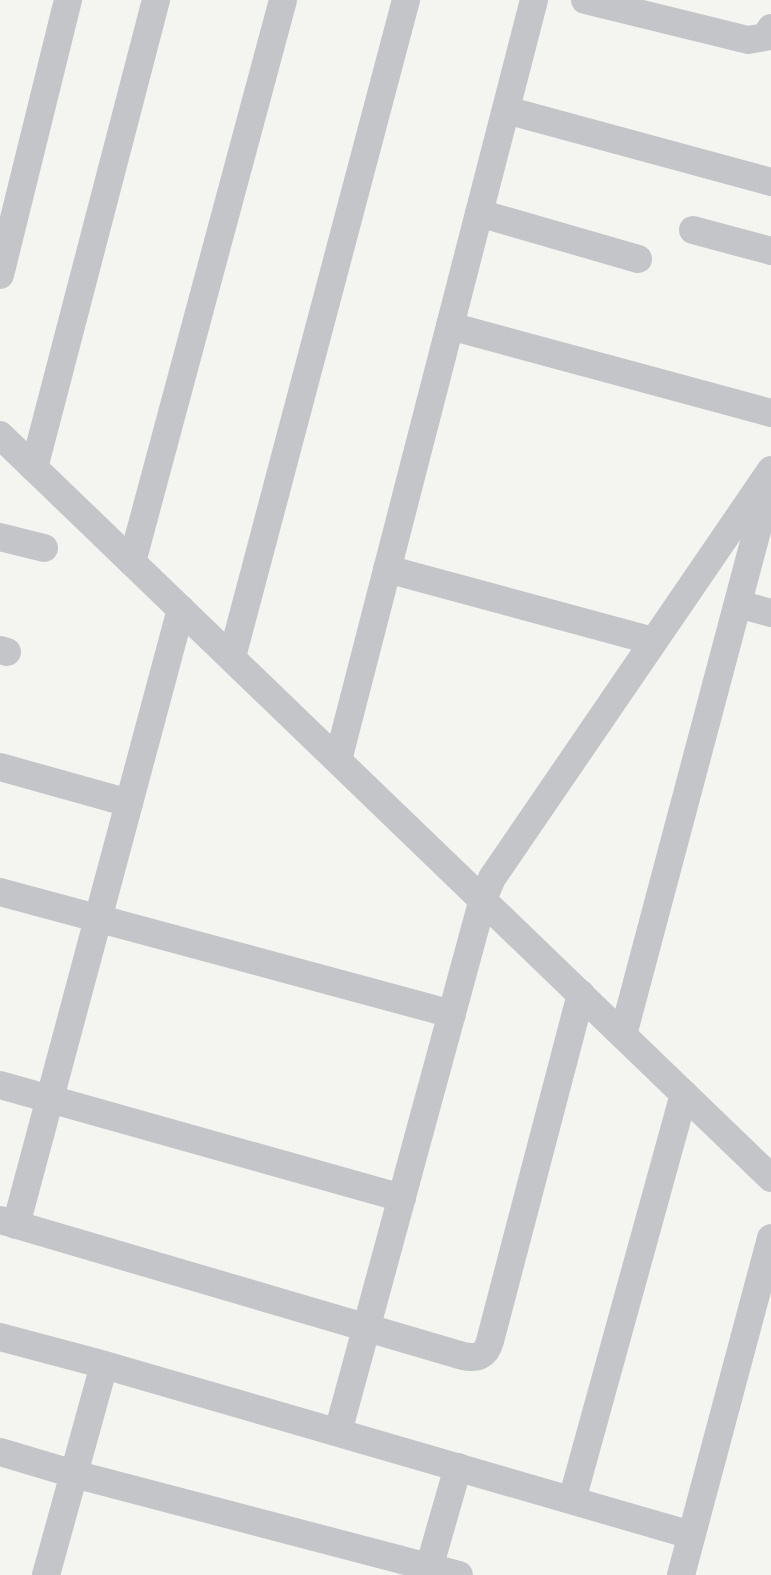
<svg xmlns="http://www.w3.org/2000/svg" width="771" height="1575" font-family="Signika,sans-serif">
  <rect width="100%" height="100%" fill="#f4f5f1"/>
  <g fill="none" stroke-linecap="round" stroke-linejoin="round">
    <g stroke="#c3c5c9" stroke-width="28">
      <polyline points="585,0 748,40 765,37 771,28"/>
      <polyline points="506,110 771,182"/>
      <polyline points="479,213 638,259"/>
      <polyline points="693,230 771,251"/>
      <polyline points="0,275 68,0"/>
      <polyline points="450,326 771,413"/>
      <polyline points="0,435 771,1178"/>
      <polyline points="34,468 156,0"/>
      <polyline points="0,537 44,548"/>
      <polyline points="132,562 283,0"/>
      <polyline points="387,569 653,641"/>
      <polyline points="738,604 771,613"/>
      <polyline points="0,650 7,652"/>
      <polyline points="232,657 406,0"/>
      <polyline points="338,760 534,0"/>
      <polyline points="0,767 129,803"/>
      <polyline points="0,892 452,1014"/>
      <polyline points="623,1035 770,482"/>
      <polyline points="0,1085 402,1198"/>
      <path d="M0,1220L463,1356C477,1359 486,1356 490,1341L581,994"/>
      <polyline points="16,1225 181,609"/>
      <polyline points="0,1337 94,1362 691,1535"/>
      <polyline points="338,1432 483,899 492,878 771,470"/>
      <polyline points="0,1452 74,1474 459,1575"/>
      <polyline points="572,1500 684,1094"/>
      <polyline points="46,1575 104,1365"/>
      <polyline points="427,1575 458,1467"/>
      <polyline points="681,1575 771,1238"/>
    </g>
  </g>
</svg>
